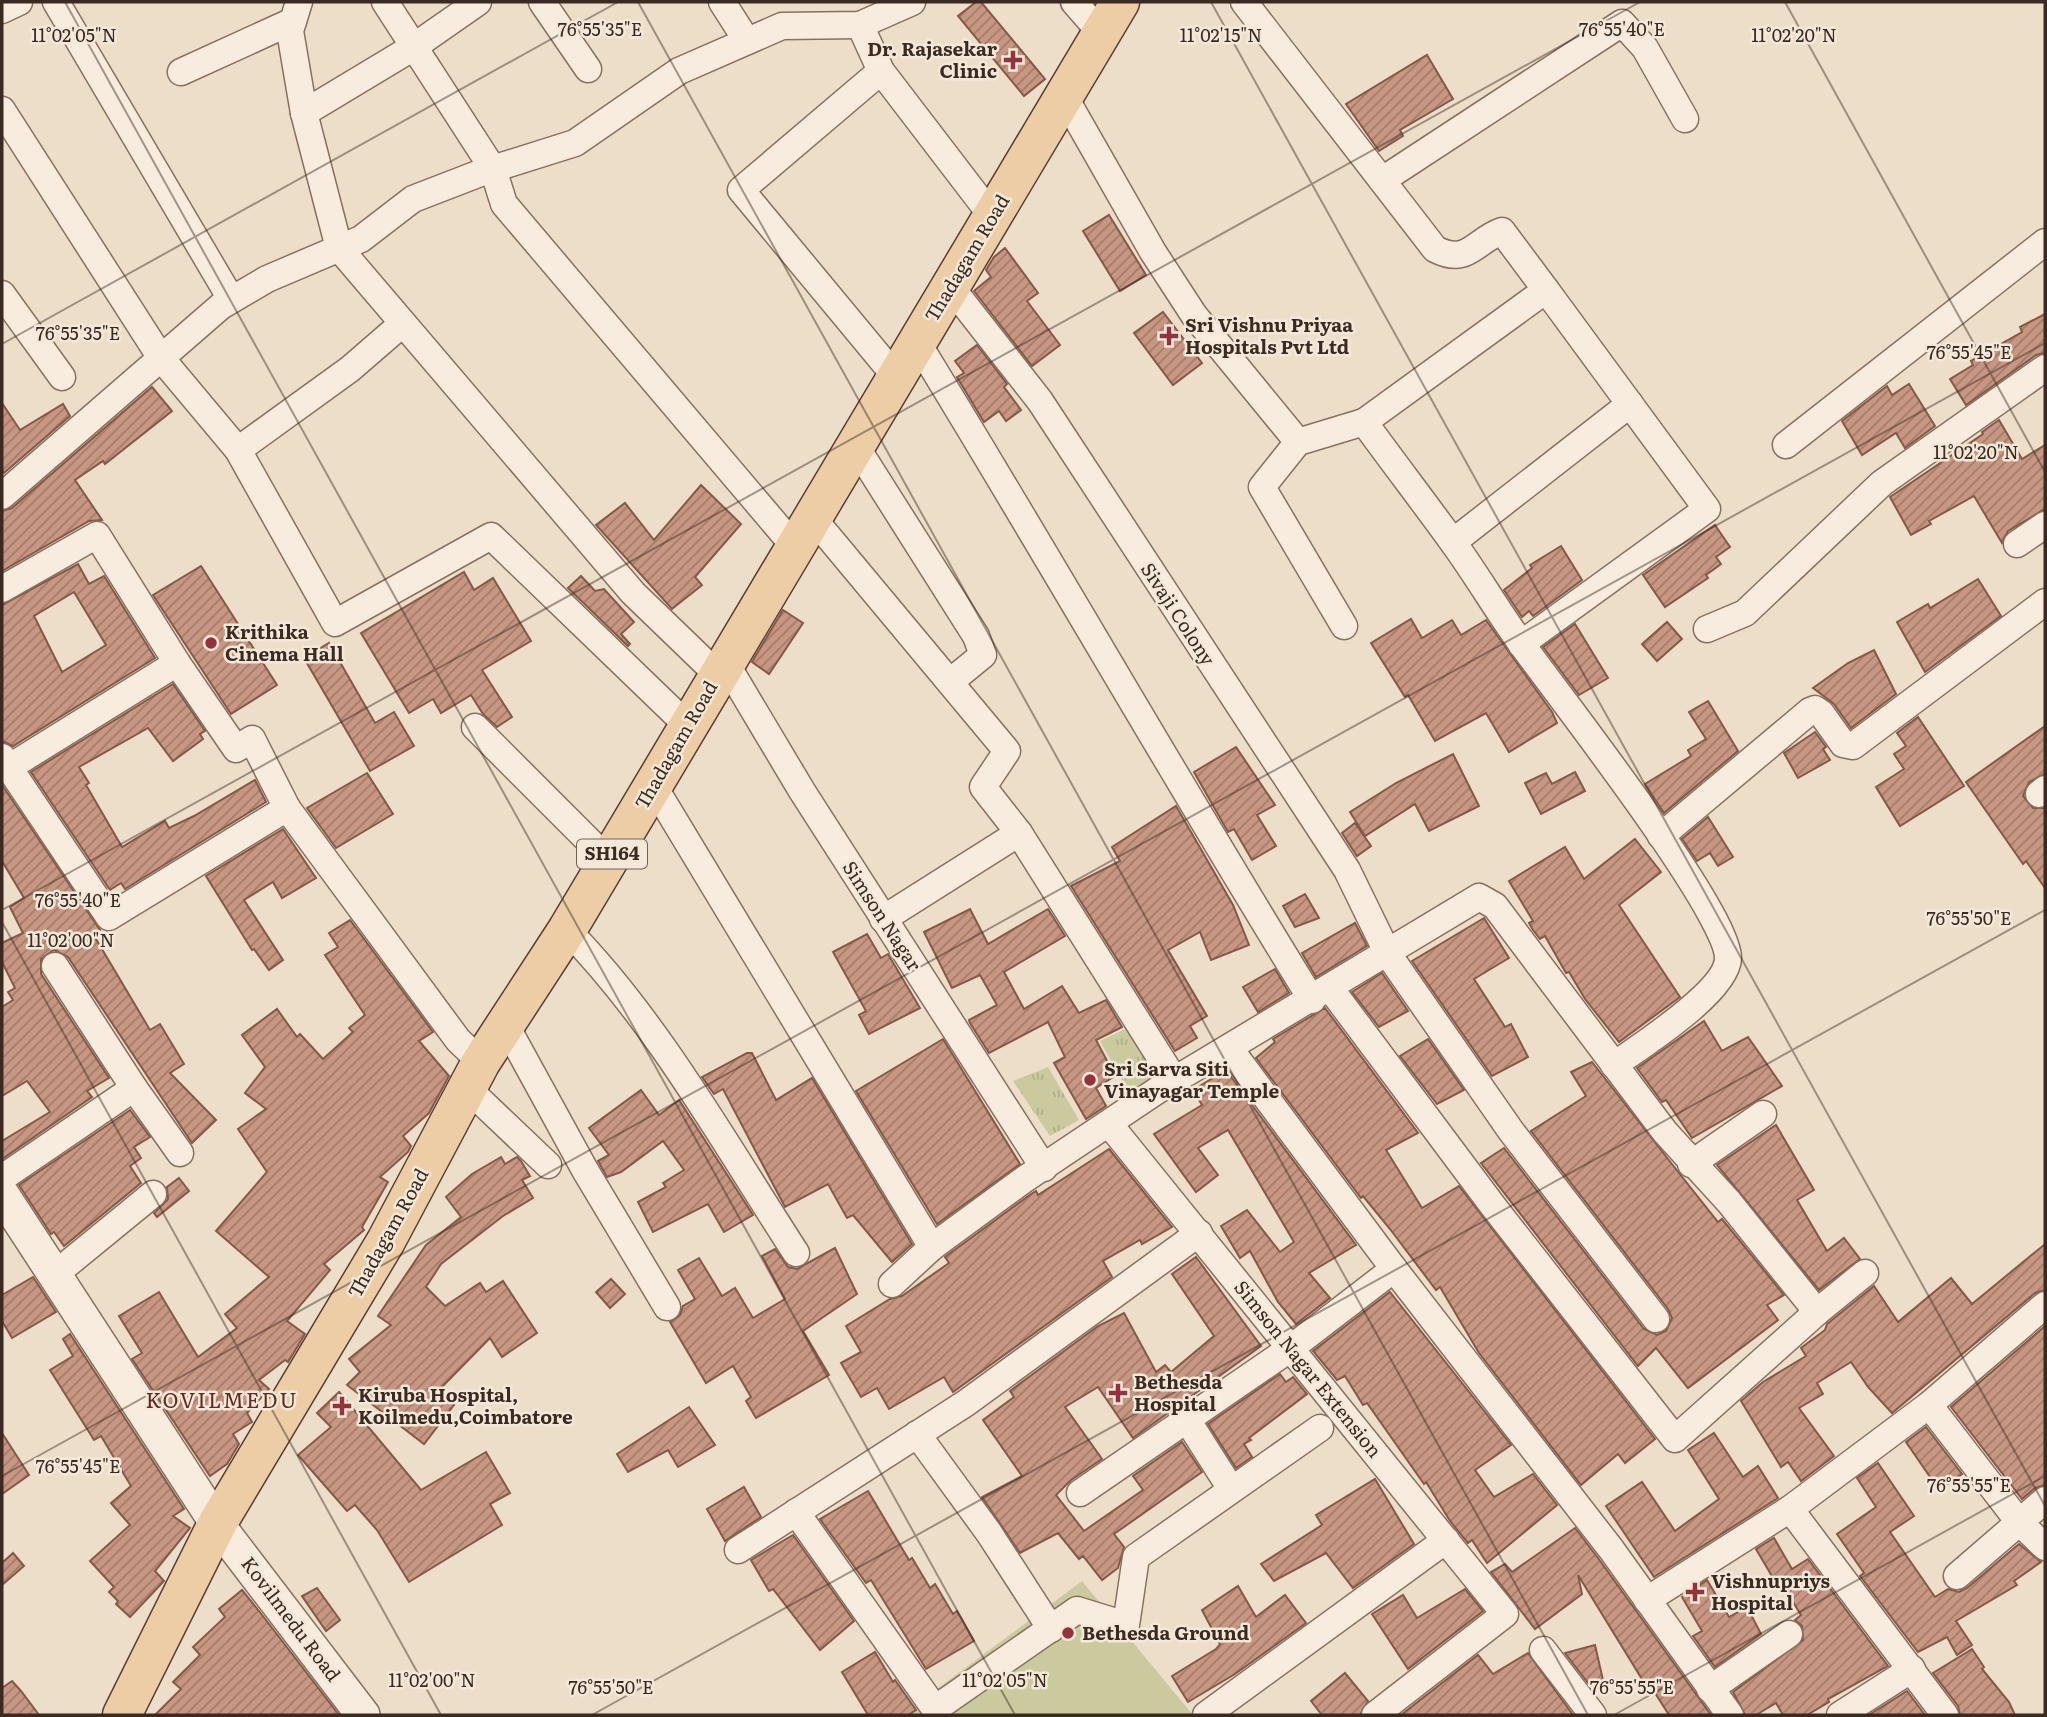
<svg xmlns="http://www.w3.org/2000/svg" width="2047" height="1717" font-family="Literata,serif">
  <defs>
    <pattern id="park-tufts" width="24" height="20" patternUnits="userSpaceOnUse" patternTransform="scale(1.75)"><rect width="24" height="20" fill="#caca9e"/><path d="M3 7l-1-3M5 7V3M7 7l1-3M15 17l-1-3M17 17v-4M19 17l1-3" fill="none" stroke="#aeae88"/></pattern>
    <pattern id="building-hatch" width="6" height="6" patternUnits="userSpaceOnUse" patternTransform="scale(1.75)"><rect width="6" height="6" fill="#c89783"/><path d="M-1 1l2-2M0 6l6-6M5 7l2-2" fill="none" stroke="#a37b6b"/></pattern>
  </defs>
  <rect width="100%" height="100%" fill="#eddeca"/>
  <g fill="url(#park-tufts)">
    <polygon points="1134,1025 1165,1077 1130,1094 1100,1041"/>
    <polygon points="1048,1067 1079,1120 1050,1136 1013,1081"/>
  </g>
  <polygon fill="#caca9e" points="1082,1581 1193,1715 902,1715"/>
  <g fill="url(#building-hatch)" stroke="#865847" stroke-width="2" fill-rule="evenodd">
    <polygon points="976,2 981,2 1045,79 1024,96 958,16"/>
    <polygon points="1427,55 1453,99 1400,130 1403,136 1379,151 1346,104"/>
    <polygon points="1109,215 1146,275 1120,291 1083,231"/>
    <polygon points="1005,248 1038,293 1027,301 1060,345 1032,366 974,291 991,277 986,270 994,257"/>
    <polygon points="1163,312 1202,363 1173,385 1134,333"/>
    <polygon points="2045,314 2045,353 2036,355 1966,405 1950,379 1973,365 1971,361 2022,332 2020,327"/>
    <polygon points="977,345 1007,384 1004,387 1021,410 1006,421 999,411 984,422 957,377 964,373 955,361"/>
    <polygon points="1909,384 1935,426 1905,448 1896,433 1862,455 1842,421 1887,386 1892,395"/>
    <polygon points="152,387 172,411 105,464 103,461 75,480 102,520 89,521 2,571 2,511 12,508"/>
    <polygon points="2,403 20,430 63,404 70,416 4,473 2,469"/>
    <polygon points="1999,420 2022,459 2045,445 2045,509 2008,531 2002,543 1974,496 1929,521 1931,524 1911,535 1890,497 1983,434 1982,432"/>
    <polygon points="701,485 741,524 695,577 702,585 672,609 596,525 625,503 654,540"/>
    <polygon points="1715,525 1730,547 1716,557 1721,564 1706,575 1708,578 1665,607 1643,575"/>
    <polygon points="1561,546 1582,580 1533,616 1529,611 1522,617 1504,590 1532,568 1530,565"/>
    <path d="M78,564L89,584L104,576L155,658L13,746L2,741V605ZM74,592L106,645L62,672L34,616Z"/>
    <polygon points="201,566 277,685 231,714 153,595"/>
    <polygon points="464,572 474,590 493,578 531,641 482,670 512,717 497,727 483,714 471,695 441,713 433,699 409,713 361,633"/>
    <polygon points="581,576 595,591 604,589 634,622 621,634 630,644 628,646 568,588"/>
    <polygon points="1978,579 2001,616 1925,672 1897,622 1928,604 1930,608"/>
    <polygon points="783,610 803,623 769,674 752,662"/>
    <polygon points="1411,619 1422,638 1452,620 1461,635 1486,620 1552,712 1557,723 1509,752 1486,713 1435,741 1408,695 1405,697 1371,643"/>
    <polygon points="1667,622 1682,639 1657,661 1642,644"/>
    <polygon points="1575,624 1608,678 1579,695 1543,647"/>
    <polygon points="329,643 375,723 394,712 414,746 370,771 304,658"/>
    <polygon points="1874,650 1896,694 1851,728 1834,704 1813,688 1848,663"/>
    <polygon points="173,684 205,731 200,734 203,739 173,761 148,728 79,767 89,783 86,785 122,847 165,821 169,828 194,816 255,780 266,802 125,889 121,883 110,890 31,772"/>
    <polygon points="1708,701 1738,751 1664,813 1645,784 1691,756 1688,750 1706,739 1689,712"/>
    <polygon points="1918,717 1964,786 1900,826 1876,787 1904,769 1894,754 1906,746 1897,733"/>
    <polygon points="2045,726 2045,774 2029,782 2023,796 2033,808 2045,808 2045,888 2026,861 2023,864 1966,782"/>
    <polygon points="1815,732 1826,747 1823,749 1830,760 1798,778 1784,753"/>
    <polygon points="1236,747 1275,805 1257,815 1276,846 1252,860 1234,829 1228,832 1194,772"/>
    <polygon points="1453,754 1479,806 1429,831 1415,804 1365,836 1350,812 1396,783"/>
    <polygon points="1575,772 1585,791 1541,814 1525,783 1546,773 1552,784"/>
    <polygon points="367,773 393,814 336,848 307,808"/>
    <polygon points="2,785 100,930 93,934 150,1030 160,1024 184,1064 170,1073 216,1120 192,1143 68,957 54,950 41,959 41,974 109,1078 87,1091 92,1097 2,1159 2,1141 50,1112 27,1081 2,1096 2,1007 13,1000 8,992 15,988 2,962 2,943 23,933 10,907 24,898 2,861"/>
    <polygon points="1176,806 1233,905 1249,945 1211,960 1200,932 1168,950 1207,1016 1190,1026 1197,1038 1175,1051 1071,886 1120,861 1112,847"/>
    <polygon points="1708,817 1733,857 1718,866 1710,853 1697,861 1682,839"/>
    <polygon points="1355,823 1371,846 1357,856 1342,833"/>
    <polygon points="283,829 316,878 282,898 273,882 244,900 283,960 269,970 254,949 252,950 206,876"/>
    <polygon points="1635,839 1661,872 1619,905 1680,997 1619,1042 1585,999 1569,972 1566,973 1545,936 1540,939 1533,930 1529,923 1533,921 1509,881 1565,847 1584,879"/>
    <polygon points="1305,894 1319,918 1295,927 1283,906"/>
    <polygon points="970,909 988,944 1048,909 1065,936 1004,972 1024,1009 1062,986 1079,1013 1106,1000 1122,1027 1096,1040 1115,1076 1096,1088 1106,1106 1086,1119 1054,1063 1065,1057 1048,1022 989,1053 970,1023 969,1020 997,1005 980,975 952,988 924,932"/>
    <polygon points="1484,918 1509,958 1474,979 1505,1027 1511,1024 1528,1057 1492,1076 1412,961"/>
    <polygon points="350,920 433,1032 419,1041 449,1076 429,1113 403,1136 411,1146 408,1152 380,1177 388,1182 362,1227 364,1230 324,1264 330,1270 287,1321 305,1334 288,1362 285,1360 259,1380 269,1389 247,1413 252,1422 233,1434 239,1444 227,1464 210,1476 132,1359 142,1353 119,1316 159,1292 198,1357 237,1328 225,1314 269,1277 216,1231 267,1172 238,1129 266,1109 245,1093 265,1067 242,1035 277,1009 297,1037 300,1034 323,1059 353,1032 349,1028 365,1015 325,955 338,947 329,933"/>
    <polygon points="1355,923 1367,946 1316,977 1302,953"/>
    <polygon points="867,934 881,958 888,954 920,1008 869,1034 859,1015 866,1011 833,952"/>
    <polygon points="1275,969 1289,993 1258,1012 1243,987"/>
    <polygon points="1382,973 1408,1011 1379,1027 1352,992"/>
    <polygon points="1325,1008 1418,1133 1386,1150 1422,1208 1459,1186 1655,1439 1625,1463 1618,1454 1581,1485 1479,1353 1440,1287 1436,1290 1390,1229 1363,1196 1361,1198 1256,1058 1275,1042 1273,1039"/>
    <polygon points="1704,1021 1722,1051 1748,1037 1782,1086 1692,1138 1666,1100 1662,1102 1637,1068"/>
    <polygon points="943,1039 1020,1164 937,1224 856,1091"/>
    <polygon points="1428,1039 1464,1090 1437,1104 1400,1056"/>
    <polygon points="747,1053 752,1053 776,1100 812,1078 912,1244 892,1262 853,1215 847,1218 828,1184 785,1207 723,1089 714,1094 702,1077"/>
    <polygon points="1592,1062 1679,1173 1718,1222 1722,1219 1784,1295 1767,1305 1778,1320 1688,1388 1656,1348 1638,1366 1481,1163 1504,1148 1644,1329 1657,1335 1666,1331 1672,1318 1668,1309 1531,1131 1586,1096 1571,1072"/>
    <polygon points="1226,1070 1356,1245 1309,1273 1330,1298 1296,1324 1278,1302 1250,1251 1240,1258 1221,1226 1247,1210 1280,1252 1294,1242 1228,1130 1198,1148 1218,1175 1196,1192 1154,1134 1202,1105 1193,1090"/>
    <polygon points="641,1090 659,1115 679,1100 753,1215 724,1232 708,1204 653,1232 638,1202 666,1187 663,1183 684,1170 663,1141 621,1172 607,1177 598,1161 609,1155 589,1128"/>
    <polygon points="130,1110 150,1137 134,1147 141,1158 130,1166 141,1183 64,1246 54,1232 51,1234 19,1185"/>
    <polygon points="1776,1125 1814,1190 1797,1200 1827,1251 1844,1238 1860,1259 1819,1290 1717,1165"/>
    <polygon points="1109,1149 1172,1227 1142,1244 1140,1240 1103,1261 1112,1277 953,1392 944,1377 889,1409 877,1388 861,1397 841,1363 861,1352 846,1326 890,1299 902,1296 949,1263 945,1257 1031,1194 1036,1191 1038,1195"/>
    <polygon points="501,1157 505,1164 517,1157 521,1161 530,1176 522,1180 533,1198 503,1216 441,1264 426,1287 445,1306 480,1283 486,1292 503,1281 537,1333 502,1357 490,1338 437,1392 454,1405 424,1444 347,1385 360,1372 349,1359 391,1325 378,1316 426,1245 461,1217 446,1197 472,1174"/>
    <polygon points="179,1178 189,1191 157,1217 154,1213 168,1199 167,1187"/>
    <polygon points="2045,1244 2045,1290 2035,1293 1892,1413 1868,1387 1851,1362 1817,1383 1823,1394 1799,1408 1834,1456 1801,1481 1788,1462 1781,1467 1741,1401 1763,1382 1806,1356 1801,1348 1825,1330 1827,1324 1874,1286 1898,1322 1951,1278 1972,1304"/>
    <polygon points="835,1248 857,1294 803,1331 829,1375 756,1418 746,1401 751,1397 733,1366 706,1383 670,1322 680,1315 683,1306 695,1299 678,1270 699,1258 722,1296 735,1288 753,1318 785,1299 762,1256 775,1249 788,1267 797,1269"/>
    <polygon points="1196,1257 1261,1346 1133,1438 1098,1387 1065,1407 1102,1459 1071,1480 1056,1495 1084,1531 1143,1490 1133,1476 1182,1442 1202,1472 1114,1534 1124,1547 1118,1568 1102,1580 1083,1556 1079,1559 1058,1533 1020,1553 982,1497 1022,1476 983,1420 1014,1397 1010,1391 1098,1326 1124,1313 1156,1372 1165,1365 1171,1372 1214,1336 1172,1274"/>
    <polygon points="33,1277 56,1312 12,1338 2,1321 2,1295"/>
    <polygon points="611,1279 625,1294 610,1308 596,1292"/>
    <polygon points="1390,1292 1511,1445 1475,1470 1494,1497 1533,1474 1557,1505 1487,1563 1472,1540 1468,1543 1450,1521 1426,1482 1424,1484 1367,1403 1363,1405 1345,1376 1337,1380 1313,1351"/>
    <polygon points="2045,1326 2045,1485 2035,1488 2022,1499 1951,1407"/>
    <polygon points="70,1334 184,1509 173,1516 190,1528 155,1571 164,1581 130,1617 116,1604 118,1601 109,1592 114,1587 90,1561 130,1525 111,1503 131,1486 101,1436 94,1440 50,1370 73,1356 63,1339"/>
    <polygon points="1280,1374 1286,1382 1293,1377 1307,1394 1249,1438 1251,1440 1244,1444 1252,1457 1236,1468 1208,1424"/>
    <polygon points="339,1392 421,1490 486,1452 510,1493 490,1504 502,1525 409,1582 377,1530 355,1505 347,1511 298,1455 331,1427 317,1413"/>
    <polygon points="689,1407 715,1445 678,1467 668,1450 628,1472 617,1454"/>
    <polygon points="1926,1427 1962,1474 1939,1490 1906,1442"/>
    <polygon points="2,1433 29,1475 2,1494"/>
    <polygon points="1714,1433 1743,1477 1758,1466 1778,1498 1654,1577 1606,1506 1642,1482 1675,1531 1719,1499 1688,1450"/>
    <polygon points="1878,1463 1914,1516 1890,1532 1935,1597 1948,1589 1959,1592 1967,1588 2019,1544 2041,1562 2014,1581 2017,1585 1956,1621 1972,1645 1957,1655 1947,1637 1918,1652 1860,1576 1864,1573 1837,1534 1876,1507 1857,1478"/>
    <polygon points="1375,1479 1414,1544 1353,1588 1326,1553 1274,1581 1261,1564 1322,1525 1316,1515"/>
    <polygon points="744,1487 761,1517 725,1541 707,1509"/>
    <polygon points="868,1491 909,1560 912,1558 930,1588 935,1584 953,1614 957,1611 974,1641 926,1669 871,1580 866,1583 820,1519"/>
    <polygon points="1575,1528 1598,1558 1711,1715 1669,1715 1648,1682 1645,1684 1578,1575 1582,1594 1535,1629 1491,1572 1505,1564 1512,1572"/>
    <polygon points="793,1535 854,1621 820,1650 773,1589 769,1591 751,1560"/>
    <polygon points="1774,1538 1792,1569 1808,1559 1888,1666 1828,1699 1829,1702 1807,1715 1783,1715 1776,1703 1756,1715 1745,1715 1733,1692 1803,1640 1802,1626 1795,1620 1801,1615 1777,1576 1773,1578 1756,1549"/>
    <polygon points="13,1553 24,1566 2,1585 2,1563"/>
    <polygon points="1707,1580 1729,1617 1747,1607 1761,1634 1715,1667 1693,1636 1702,1631 1682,1597"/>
    <polygon points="1238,1586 1256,1617 1285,1595 1306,1623 1235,1674 1188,1702 1172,1676 1216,1649 1220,1644 1202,1610"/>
    <polygon points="317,1588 340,1620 326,1631 302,1596"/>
    <polygon points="1465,1589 1483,1611 1408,1669 1372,1614 1403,1595 1417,1618"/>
    <polygon points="242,1590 259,1611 339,1715 155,1715 181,1689 173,1682 200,1655 193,1647 225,1617 219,1609"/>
    <polygon points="1595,1645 1603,1680 1588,1683 1565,1653"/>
    <polygon points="1972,1649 1984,1667 1982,1669 2009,1702 2015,1715 1960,1715 1958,1706 1933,1673"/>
    <polygon points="875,1652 893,1682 895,1680 916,1710 908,1715 868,1715 842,1672"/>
    <polygon points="1528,1653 1573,1715 1401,1715 1478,1655 1493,1674"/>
    <polygon points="1345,1673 1368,1701 1360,1715 1322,1715 1311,1701"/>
    <polygon points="12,1681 21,1691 39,1715 2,1715 2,1688"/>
    <polygon points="1907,1691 1925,1715 1869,1715"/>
  </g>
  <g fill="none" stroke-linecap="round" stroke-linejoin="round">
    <defs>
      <g id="minor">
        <polyline points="56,2 231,299"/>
        <polyline points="299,2 290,31 304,113"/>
        <polyline points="385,2 493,169 504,204 794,546"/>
        <polyline points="478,2 412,48 304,113 339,248 633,593 717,674"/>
        <polyline points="542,2 588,69"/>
        <polyline points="722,2 747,41"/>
        <polyline points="1074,2 1101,33"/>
        <path d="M1244,2L1435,249C1468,266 1474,241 1502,231L1546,290L1364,422C1393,462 1423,501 1452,541C1477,575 1498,612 1523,646C1558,695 1730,914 1728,959C1726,992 1641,1046 1614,1065"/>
        <polyline points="2,10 19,2"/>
        <polyline points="860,25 881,71 992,216"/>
        <polyline points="881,71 741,190 896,377"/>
        <polyline points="181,72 293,21"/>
        <polyline points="1064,96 1153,252 1194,315 1298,442"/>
        <polyline points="2,110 161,358 238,450"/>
        <polyline points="1384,179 1622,23 1645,48 1685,119"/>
        <polyline points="950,286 1040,401 1347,870 1388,954 1511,1131 1656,1319"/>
        <polyline points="2,294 62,377"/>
        <polyline points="402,324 350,369 238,450 335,623 491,536 687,725"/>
        <path d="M917,342C1051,560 1177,782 1312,1000"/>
        <polyline points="855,445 976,636 983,655 950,682"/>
        <polyline points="1786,445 2045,242"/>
        <polyline points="2,496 221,306 267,279 361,239 413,199 483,172 575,143 679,71 782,26 860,25 912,2"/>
        <polyline points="812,517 1007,751 983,787 1019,833 1175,1081"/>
        <polyline points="1453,542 1630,404"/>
        <polyline points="2017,544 2045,525"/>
        <polyline points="2,589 97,535 177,663 236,749 252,739 287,808"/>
        <polyline points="1344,626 1262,487 1298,442 1364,422"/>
        <polyline points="1707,629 1745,613 1882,483 2045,368"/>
        <polyline points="1521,644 1707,509 1546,290"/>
        <polyline points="725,662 802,791 1044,1168"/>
        <polyline points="475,727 608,860"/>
        <polyline points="2,757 109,917 287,808 458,1040 481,1062"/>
        <polyline points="8,768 177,663"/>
        <polyline points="653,785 932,1247"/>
        <polyline points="2039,794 2045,789"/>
        <polyline points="1661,836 1810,711 1815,709 1821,713 1843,744 1853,746 2045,602"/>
        <polyline points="883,919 1019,833"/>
        <path d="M567,930C656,1020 727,1147 796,1253"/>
        <polyline points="55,966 134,1088 180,1153"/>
        <polyline points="1330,988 1493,1206 1675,1439 1817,1312"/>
        <polyline points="505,1024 585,1170 667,1307"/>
        <polyline points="1230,1049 1394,1269 1611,1549 1730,1715"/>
        <polyline points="467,1088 548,1165"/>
        <polyline points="1110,1125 1505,1614 1375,1715"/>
        <polyline points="1691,1164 1763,1114"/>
        <polyline points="2,1178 134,1088"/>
        <polyline points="54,1275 153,1194"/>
        <polyline points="892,1284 932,1247 1022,1181 1158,1090 1479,897 1495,906 1665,1132 1729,1202 1817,1312 1865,1273"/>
        <polyline points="1929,1405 2019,1522 2045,1547"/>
        <polyline points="1186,1418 1231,1489"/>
        <polyline points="917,1434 989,1533 1051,1629"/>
        <polyline points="1080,1493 1291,1348 1394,1269"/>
        <polyline points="1790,1509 1945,1715"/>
        <polyline points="796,1512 935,1709 1077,1610 1126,1625 1136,1557 1320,1428"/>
        <polyline points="738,1550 966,1403 1199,1233"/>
        <polyline points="1957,1576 2045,1500"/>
        <polyline points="1647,1600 1790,1509 1929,1405 2045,1305"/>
        <polyline points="1543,1650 1593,1715"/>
        <polyline points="1710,1689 1789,1634"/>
        <polyline points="1206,1715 1446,1540"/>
        <polyline points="1840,1715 1912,1669"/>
      </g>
      <polyline id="tertiary" points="2,1194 217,1524 363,1715"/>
      <polyline id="primary" points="122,1715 217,1524 386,1241 481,1062 567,930 1120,2"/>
    </defs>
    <use href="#minor" stroke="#88705f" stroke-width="29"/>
    <use href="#tertiary" stroke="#88705f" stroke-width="36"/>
    <use href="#primary" stroke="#573f33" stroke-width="41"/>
    <use href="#minor" stroke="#f7ecdd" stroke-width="26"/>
    <use href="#tertiary" stroke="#f7ecdd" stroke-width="33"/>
    <use href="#primary" stroke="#eccda6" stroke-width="38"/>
  </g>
  <path fill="none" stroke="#3a2a22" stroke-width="2" stroke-opacity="0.45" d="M65,2L1015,1715M638,2L1588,1715M1211,2L2045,1506M1785,2L2045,472M2,344L618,2M2,910L1640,2M2,922L441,1715M2,1476L2045,343M592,1715L2045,910M1614,1715L2045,1476"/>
  <g fill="#943340" stroke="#f4e9d9" stroke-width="2.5">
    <path d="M1009.5 49.5h7v7h7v7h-7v7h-7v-7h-7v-7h7z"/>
    <path d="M1165.5 325.5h7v7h7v7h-7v7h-7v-7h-7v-7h7z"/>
    <circle cx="211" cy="643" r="7"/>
    <circle cx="1090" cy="1080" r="7"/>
    <path d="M1114.5 1382.5h7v7h7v7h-7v7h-7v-7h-7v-7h7z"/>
    <path d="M338.5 1395.5h7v7h7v7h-7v7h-7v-7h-7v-7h7z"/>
    <path d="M1691.5 1581.5h7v7h7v7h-7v7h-7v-7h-7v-7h7z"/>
    <circle cx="1068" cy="1633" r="7"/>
  </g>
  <g text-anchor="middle" stroke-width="5" stroke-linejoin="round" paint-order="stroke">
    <rect fill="#f4e9d9" stroke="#726359" stroke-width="2" x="577" y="839.5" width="70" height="29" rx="5"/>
    <g font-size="18" font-weight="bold" fill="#3a2a22">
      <text x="612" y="860">SH164</text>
    </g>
    <g font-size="19" font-weight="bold" fill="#3a2a22" stroke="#f4e9d9" text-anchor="start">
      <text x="997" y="56" text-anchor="end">Dr. Rajasekar<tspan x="997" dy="22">Clinic</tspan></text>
      <text x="1185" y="332">Sri Vishnu Priyaa<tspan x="1185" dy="22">Hospitals Pvt Ltd</tspan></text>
      <text x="225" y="639">Krithika<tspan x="225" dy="22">Cinema Hall</tspan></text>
      <text x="1104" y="1076">Sri Sarva Siti<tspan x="1104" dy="22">Vinayagar Temple</tspan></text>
      <text x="1134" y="1389">Bethesda<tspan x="1134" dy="22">Hospital</tspan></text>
      <text x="358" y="1402">Kiruba Hospital,<tspan x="358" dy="22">Koilmedu,Coimbatore</tspan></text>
      <text x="1711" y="1588">Vishnupriys<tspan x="1711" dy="22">Hospital</tspan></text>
      <text x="1082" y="1640">Bethesda Ground</text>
    </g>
    <g font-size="19" fill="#3a2a22" stroke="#f4e9d9">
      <text transform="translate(967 258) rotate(-59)" y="7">Thadagam Road</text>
      <text transform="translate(1178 614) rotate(57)" y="7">Sivaji Colony</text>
      <text transform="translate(676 745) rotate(-60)" y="7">Thadagam Road</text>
      <text transform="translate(882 916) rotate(57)" y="7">Simson Nagar</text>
      <text transform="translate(388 1233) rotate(-61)" y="7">Thadagam Road</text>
      <text transform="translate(1308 1369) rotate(51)" y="7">Simson Nagar Extension</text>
      <text transform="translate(291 1619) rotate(53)" y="7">Kovilmedu Road</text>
    </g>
    <g font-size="21" letter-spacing="2" fill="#642924" stroke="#f4e9d9">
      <text x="222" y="1408">KOVILMEDU</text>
    </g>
  </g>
  <g font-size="18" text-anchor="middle" fill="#3a2a22" stroke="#f4e9d9" stroke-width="5" stroke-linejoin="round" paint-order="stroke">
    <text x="600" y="36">76°55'35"E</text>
    <text x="1622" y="36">76°55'40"E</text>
    <text x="74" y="42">11°02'05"N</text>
    <text x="1221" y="42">11°02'15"N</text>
    <text x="1794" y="42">11°02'20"N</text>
    <text x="78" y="340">76°55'35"E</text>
    <text x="1969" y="359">76°55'45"E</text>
    <text x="1976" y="459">11°02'20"N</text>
    <text x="78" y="907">76°55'40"E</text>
    <text x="1969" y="925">76°55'50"E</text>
    <text x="71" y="947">11°02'00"N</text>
    <text x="78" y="1473">76°55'45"E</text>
    <text x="1969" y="1492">76°55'55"E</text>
    <text x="432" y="1687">11°02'00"N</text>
    <text x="1005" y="1687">11°02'05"N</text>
    <text x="611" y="1694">76°55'50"E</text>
    <text x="1632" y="1694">76°55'55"E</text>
  </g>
  <rect width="2047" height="1717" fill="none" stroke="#3a2a22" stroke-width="7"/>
</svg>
